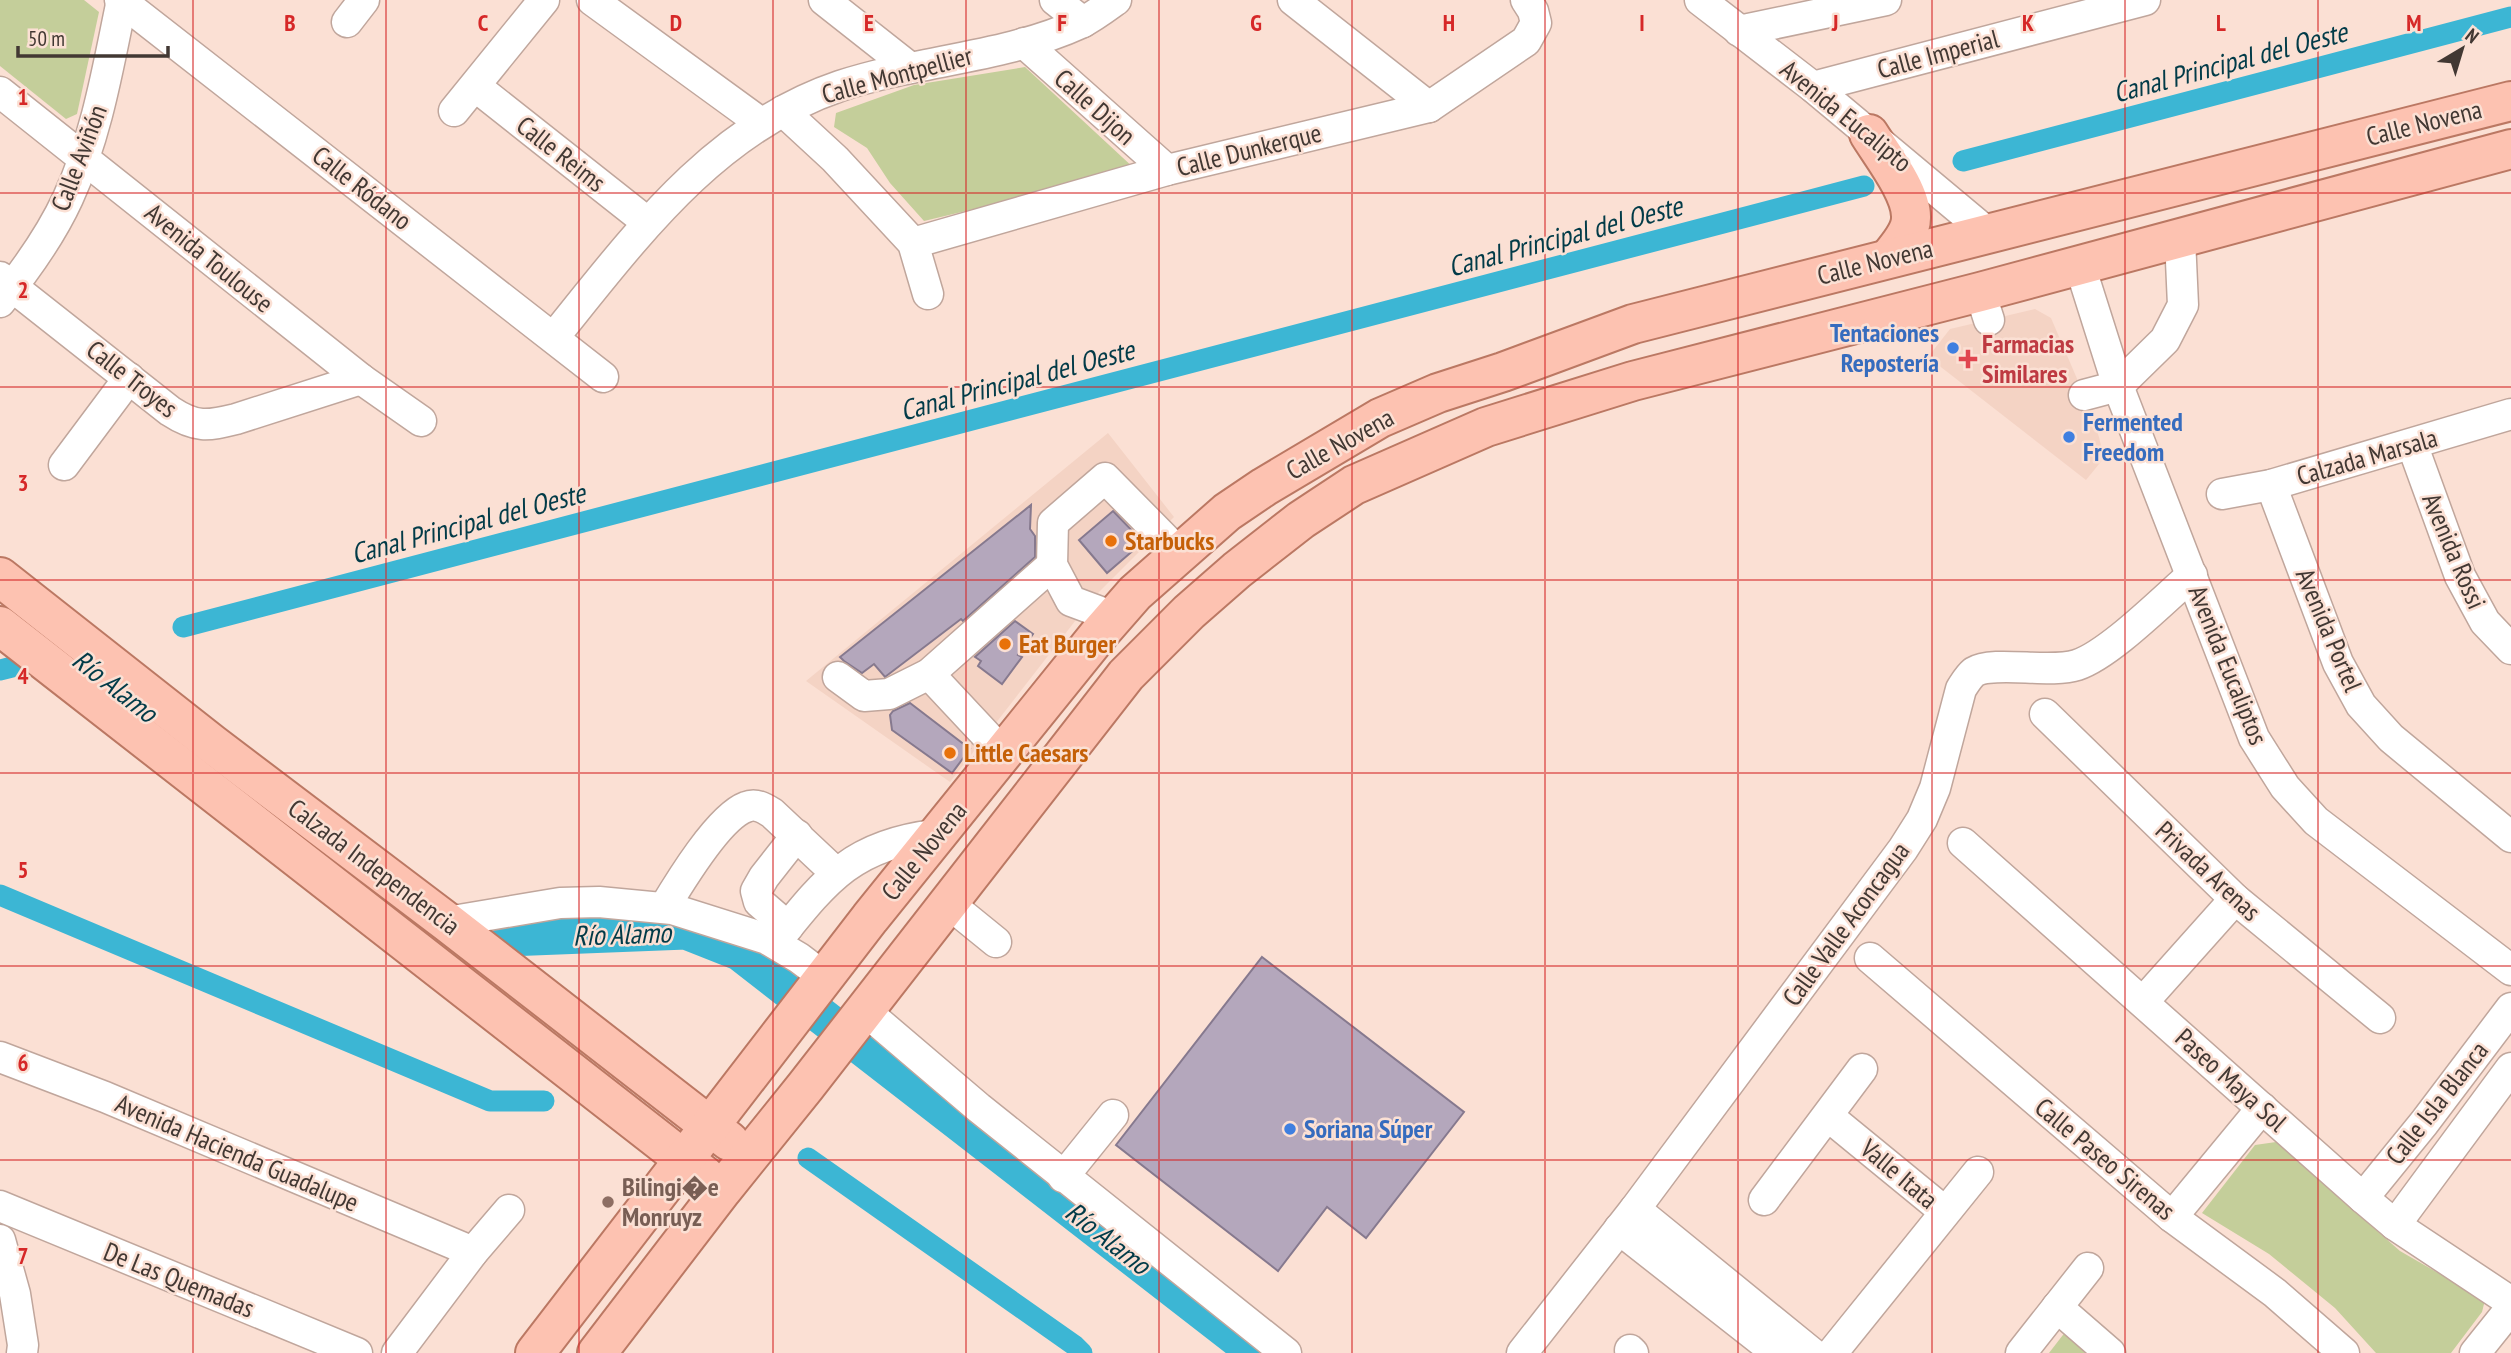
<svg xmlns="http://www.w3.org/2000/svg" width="2511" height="1353" font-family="'PT Sans Narrow',sans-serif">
  <rect width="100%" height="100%" fill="#fbe0d4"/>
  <g fill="#f4d3c4">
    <polygon points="2035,309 2051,318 2084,395 2099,437 2104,458 2086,480 1928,357 1950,329"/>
    <polygon points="1108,433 1174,517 1093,598 950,782 806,681"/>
  </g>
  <g fill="#c4ce9a">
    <polygon points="0,0 84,0 99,12 77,114 66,119 0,66"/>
    <polygon points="1025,67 1136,170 924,221 890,183 867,148 834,127 836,113 914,85"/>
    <polygon points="2276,1142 2400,1251 2485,1300 2482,1312 2451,1353 2376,1353 2335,1308 2269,1254 2202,1213 2255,1145"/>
    <polygon points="2066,1331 2092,1353 2049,1353"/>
  </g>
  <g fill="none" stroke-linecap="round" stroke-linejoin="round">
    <g stroke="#3cb6d4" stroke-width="21">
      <polyline points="1963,161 2511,17"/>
      <polyline points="183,627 1864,186"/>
      <polyline points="0,670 12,667"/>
      <polyline points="0,895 490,1101 544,1101"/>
      <polyline points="808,1158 1074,1345 1082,1353"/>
    </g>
    <polyline stroke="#3cb6d4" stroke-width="37" points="452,928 481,939 686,931 739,952 1256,1353"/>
  </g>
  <g fill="#b4a7bc" stroke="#86798e" stroke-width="2">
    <polygon points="1031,505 1030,529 1035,536 1035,557 963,621 961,619 885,677 874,664 862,673 844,661 840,657"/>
    <polygon points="1113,511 1143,542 1107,573 1079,540"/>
    <polygon points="1015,621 1033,634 1018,655 1022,657 1002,684 978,666 981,661 975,657"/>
    <polygon points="910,703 970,749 952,773 892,730 890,715 893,711"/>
    <polygon points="1262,957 1464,1112 1366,1238 1327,1207 1278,1271 1116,1145"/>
  </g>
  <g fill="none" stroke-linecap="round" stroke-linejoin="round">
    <defs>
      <g id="minor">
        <polyline points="120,0 603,377"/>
        <polyline points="592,0 761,123"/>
        <polyline points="824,0 909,67"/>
        <polyline points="1055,0 1083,22"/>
        <polyline points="1293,0 1429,107"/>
        <polyline points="1700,0 1813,87 1989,234"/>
        <polyline points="347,22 364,0"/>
        <polyline points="1739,31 1886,0"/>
        <polyline points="1024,43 1167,170"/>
        <polyline points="475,86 647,222"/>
        <polyline points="1813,87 2145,0"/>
        <polyline points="0,92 361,379 421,421"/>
        <polyline points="454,111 544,0"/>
        <polyline points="783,111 835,159 913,243 928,294"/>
        <polyline points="913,243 1167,170 1429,107 1526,41 1536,23 1533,11 1526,0"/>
        <polyline points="2080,266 2118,386 2254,738 2285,787 2316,821 2511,970"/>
        <path d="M0,277L170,411C196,428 207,426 236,419L361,379"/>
        <polyline points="1980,292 1989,320"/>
        <path d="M0,302C26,270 51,235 68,198C97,135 108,67 122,0"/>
        <path d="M554,337C635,237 713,129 840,86C919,60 1005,58 1081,23C1093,17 1105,8 1116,0"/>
        <polyline points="2084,395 2118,386 2165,340 2183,305 2180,239"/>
        <polyline points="2412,444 2460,576 2485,622 2511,649"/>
        <polyline points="64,465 129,378"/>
        <polyline points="2271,485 2338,663 2361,705 2391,738 2511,837"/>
        <polyline points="2222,494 2271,485 2511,414"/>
        <polyline points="1114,617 1071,601 1052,565 1053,523 1105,478 1179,553"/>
        <polyline points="929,674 1002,752"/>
        <polyline points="838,677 864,696 889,694 929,674 1052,565"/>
        <polyline points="2045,714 2235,899 2380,1018"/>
        <polyline points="1963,843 2363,1198 2395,1225 2511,1302"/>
        <polyline points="948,903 996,942"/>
        <path d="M664,908C679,883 719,817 746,807C756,803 764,808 772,813L836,873"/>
        <polyline points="447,922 560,903 599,902 672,909 767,939 799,958 824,977"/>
        <polyline points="788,927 759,902 756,891 764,877 797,835"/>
        <path d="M775,943C825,881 851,845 935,835"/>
        <polyline points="1870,958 2172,1217 2275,1293 2344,1353"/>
        <polyline points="2143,1002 2235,899"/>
        <polyline points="864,1010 979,1108 1286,1353"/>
        <polyline points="0,1057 105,1097 473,1252"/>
        <polyline points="1828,1116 1944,1211"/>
        <polyline points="1063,1177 1113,1115"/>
        <polyline points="2363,1198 2424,1123 2511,1008"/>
        <polyline points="1764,1200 1862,1069"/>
        <polyline points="0,1206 357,1353"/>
        <polyline points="1635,1209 1812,1353"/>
        <polyline points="2172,1217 2262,1108"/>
        <polyline points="2395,1225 2511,1068"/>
        <polyline points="1619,1229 1777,1353"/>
        <polyline points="0,1240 15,1294 23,1345 22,1353"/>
        <polyline points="2057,1307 2110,1353"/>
        <polyline points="1630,1350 1633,1353"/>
        <polyline points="397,1353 473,1252 509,1210"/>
        <path d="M1522,1353L1635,1209L1903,849L1922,819L1935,788L1961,689C1965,683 1968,677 1974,672C1994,660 2050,674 2077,665C2110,654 2164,599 2192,575"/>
        <polyline points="1832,1353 1978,1172"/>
        <polyline points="2021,1353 2088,1268"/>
        <polyline points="2475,1353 2511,1308"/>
      </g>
      <g id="major">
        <path d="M1869,134C1882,155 1912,193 1911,218C1911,233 1898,246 1890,257"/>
        <polyline points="0,577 212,744 447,922 729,1141"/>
        <polyline points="0,626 705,1176"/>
        <polyline points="535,1353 870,918 1100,633 1135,593 1227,512 1264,487 1380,418 1438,393 1503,372 1633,324 2511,101"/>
        <polyline points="597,1353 722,1190 805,1087 1126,675 1189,612 1237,570 1301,520 1354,485 1486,427 1633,381 1980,292 2511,149"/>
      </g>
    </defs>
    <use href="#minor" stroke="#c0a69c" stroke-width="33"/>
    <use href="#major" stroke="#bb7863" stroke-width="42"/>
    <use href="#minor" stroke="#fff" stroke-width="30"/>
    <use href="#major" stroke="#fdc2b1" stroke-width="38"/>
  </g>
  <path fill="none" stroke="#d62828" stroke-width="2" stroke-opacity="0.55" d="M193,0V1353M386,0V1353M579,0V1353M773,0V1353M966,0V1353M1159,0V1353M1352,0V1353M1545,0V1353M1738,0V1353M1932,0V1353M2125,0V1353M2318,0V1353M0,193H2511M0,387H2511M0,580H2511M0,773H2511M0,966H2511M0,1160H2511"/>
  <g fill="#3f7fe0" stroke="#fbe0d4" stroke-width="2.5">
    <circle cx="1953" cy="348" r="7"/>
    <circle cx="2069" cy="437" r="7"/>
    <circle cx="1290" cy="1129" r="7"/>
  </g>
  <path fill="#e0444e" stroke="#fbe0d4" stroke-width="2.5" d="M1964.5 348.5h7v7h7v7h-7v7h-7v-7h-7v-7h7z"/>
  <g fill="#e8710a" stroke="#fbe0d4" stroke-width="2.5">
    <circle cx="1111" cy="541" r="7"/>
    <circle cx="1005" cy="644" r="7"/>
    <circle cx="950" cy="753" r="7"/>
  </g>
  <circle fill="#8d6e63" stroke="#fbe0d4" stroke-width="2.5" cx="608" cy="1202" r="7"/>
  <g text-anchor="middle" stroke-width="5" stroke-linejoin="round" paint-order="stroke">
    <g font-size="26" fill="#423833" stroke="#fbe0d4">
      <text transform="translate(1938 54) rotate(-15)" y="9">Calle Imperial</text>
      <text transform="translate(897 75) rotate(-15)" y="9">Calle Montpellier</text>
      <text transform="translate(1095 107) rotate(42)" y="9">Calle Dijon</text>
      <text transform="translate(1846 116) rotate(39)" y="9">Avenida Eucalipto</text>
      <text transform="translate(2424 123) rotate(-14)" y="9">Calle Novena</text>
      <text transform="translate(1249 150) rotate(-14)" y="9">Calle Dunkerque</text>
      <text transform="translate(561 154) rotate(38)" y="9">Calle Reims</text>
      <text transform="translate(79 158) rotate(-69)" y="9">Calle Aviñón</text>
      <text transform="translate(362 188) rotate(38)" y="9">Calle Ródano</text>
      <text transform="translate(209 258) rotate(39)" y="9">Avenida Toulouse</text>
      <text transform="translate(1875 262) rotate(-14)" y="9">Calle Novena</text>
      <text transform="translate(132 379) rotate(38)" y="9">Calle Troyes</text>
      <text transform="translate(1340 444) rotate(-29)" y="9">Calle Novena</text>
      <text transform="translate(2367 457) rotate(-16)" y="9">Calzada Marsala</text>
      <text transform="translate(2454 551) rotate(67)" y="9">Avenida Rossi</text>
      <text transform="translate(2329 630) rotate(67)" y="9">Avenida Portel</text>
      <text transform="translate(2228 665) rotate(68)" y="9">Avenida Eucaliptos</text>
      <text transform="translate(924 851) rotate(-51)" y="9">Calle Novena</text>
      <text transform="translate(374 867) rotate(37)" y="9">Calzada Independencia</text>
      <text transform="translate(2208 871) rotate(43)" y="9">Privada Arenas</text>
      <text transform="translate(1846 924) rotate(-54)" y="9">Calle Valle Aconcagua</text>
      <text transform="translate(2231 1080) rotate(42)" y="9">Paseo Maya Sol</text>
      <text transform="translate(2437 1103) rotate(-52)" y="9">Calle Isla Blanca</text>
      <text transform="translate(237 1153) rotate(23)" y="9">Avenida Hacienda Guadalupe</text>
      <text transform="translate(2105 1159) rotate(40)" y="9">Calle Paseo Sirenas</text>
      <text transform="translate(1899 1174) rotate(40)" y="9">Valle Itata</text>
      <text transform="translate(179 1280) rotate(22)" y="9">De Las Quemadas</text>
    </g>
    <g font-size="26" font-weight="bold" fill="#366cbe" stroke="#fbe0d4" text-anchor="start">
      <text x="1939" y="342" text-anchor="end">Tentaciones<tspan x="1939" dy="30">Repostería</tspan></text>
      <text x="2083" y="431">Fermented<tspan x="2083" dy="30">Freedom</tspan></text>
      <text x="1304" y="1138">Soriana Súper</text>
    </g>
    <g font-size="26" font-weight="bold" fill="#be3a42" stroke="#fbe0d4" text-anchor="start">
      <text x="1982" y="353">Farmacias<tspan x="1982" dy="30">Similares</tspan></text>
    </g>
    <g font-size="26" font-weight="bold" fill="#c56008" stroke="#fbe0d4" text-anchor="start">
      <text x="1125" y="550">Starbucks</text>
      <text x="1019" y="653">Eat Burger</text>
      <text x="964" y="762">Little Caesars</text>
    </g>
    <g font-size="26" font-weight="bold" fill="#785e54" stroke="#fbe0d4" text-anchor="start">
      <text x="622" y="1196">Bilingi�e<tspan x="622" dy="30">Monruyz</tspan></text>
    </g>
    <g font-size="28" font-style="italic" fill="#023b48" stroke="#fbe0d4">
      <text transform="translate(2230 62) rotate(-15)" y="10">Canal Principal del Oeste</text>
      <text transform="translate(1565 236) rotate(-15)" y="10">Canal Principal del Oeste</text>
      <text transform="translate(1017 380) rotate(-15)" y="10">Canal Principal del Oeste</text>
      <text transform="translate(468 523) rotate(-15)" y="10">Canal Principal del Oeste</text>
      <text transform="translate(115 686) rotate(38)" y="10">Río Alamo</text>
      <text transform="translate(622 934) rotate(-2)" y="10">Río Alamo</text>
      <text transform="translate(1108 1238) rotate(38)" y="10">Río Alamo</text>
    </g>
  </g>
  <g font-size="23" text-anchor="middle" font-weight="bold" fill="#d62828" stroke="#fbe0d4" stroke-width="5" stroke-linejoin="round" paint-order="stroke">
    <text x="290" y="31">B</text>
    <text x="483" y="31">C</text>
    <text x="676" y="31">D</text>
    <text x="869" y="31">E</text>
    <text x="1062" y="31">F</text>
    <text x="1256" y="31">G</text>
    <text x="1449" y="31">H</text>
    <text x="1642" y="31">I</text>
    <text x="1835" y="31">J</text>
    <text x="2028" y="31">K</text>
    <text x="2221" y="31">L</text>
    <text x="2414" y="31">M</text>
    <text x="23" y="105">1</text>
    <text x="23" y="298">2</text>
    <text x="23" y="491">3</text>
    <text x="23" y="684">4</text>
    <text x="23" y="878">5</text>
    <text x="23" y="1071">6</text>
    <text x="23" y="1264">7</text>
  </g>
  <g transform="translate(2462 49) rotate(38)" stroke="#fbe0d4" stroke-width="5" paint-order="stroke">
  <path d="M0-5L12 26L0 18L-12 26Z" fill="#423833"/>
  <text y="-10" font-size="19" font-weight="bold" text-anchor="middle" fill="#423833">N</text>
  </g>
  <path d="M18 46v10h150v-10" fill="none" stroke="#423833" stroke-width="3.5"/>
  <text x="28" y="46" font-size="21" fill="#423833" stroke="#fbe0d4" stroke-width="5" paint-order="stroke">50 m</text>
</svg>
